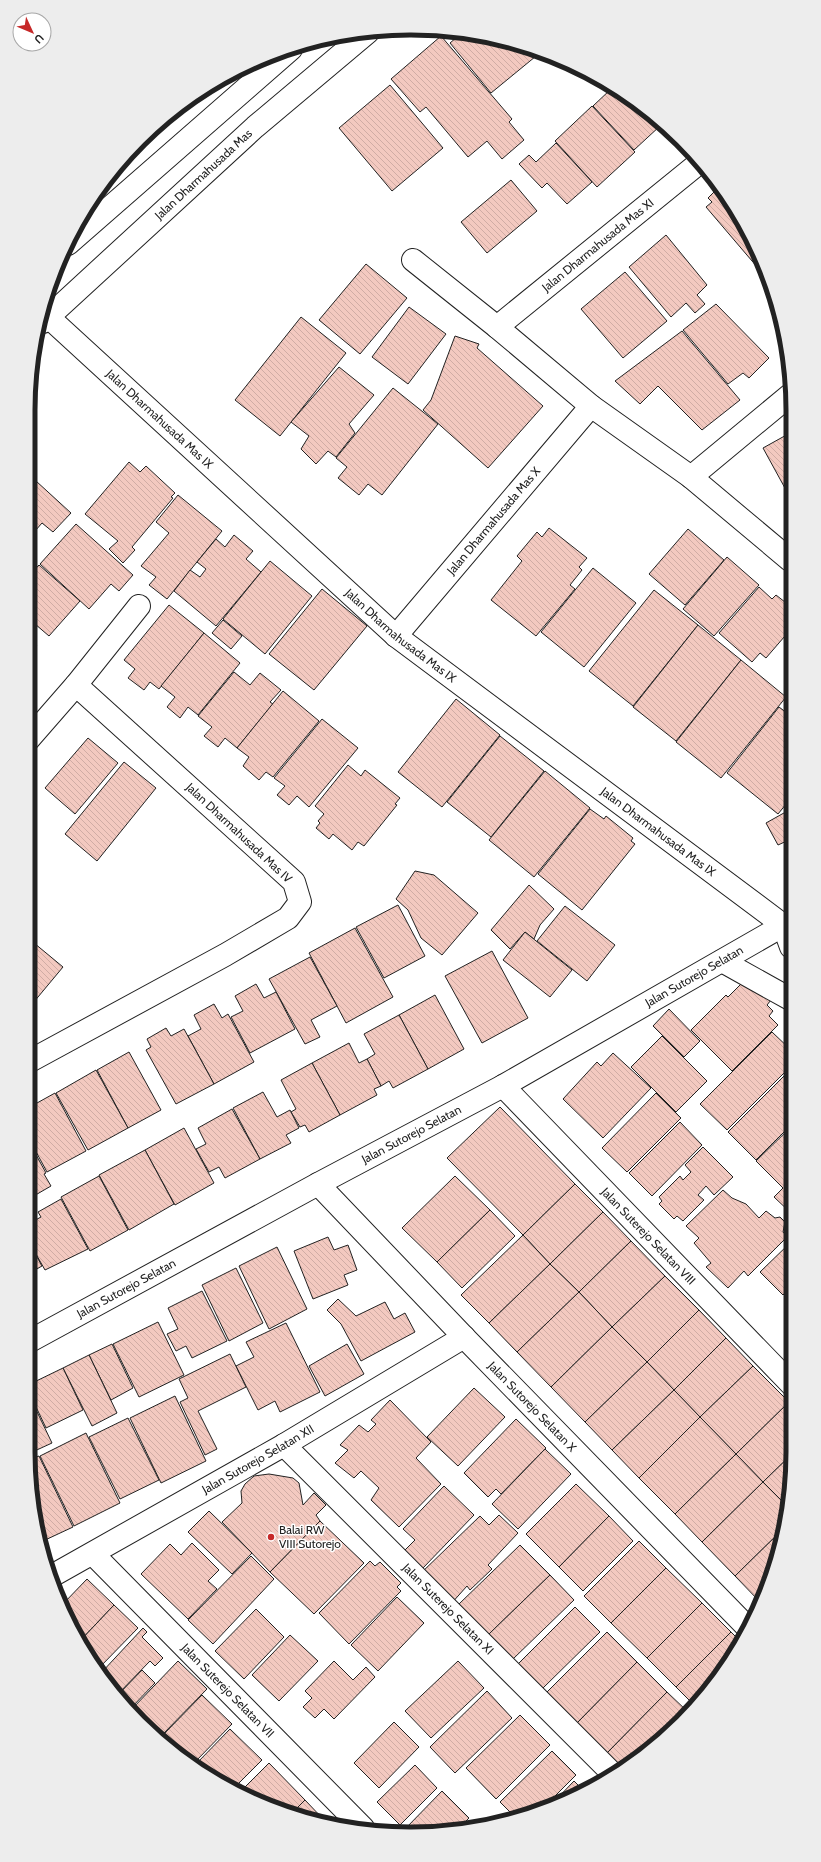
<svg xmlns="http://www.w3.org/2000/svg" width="821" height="1862" font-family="Cabin,sans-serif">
  <defs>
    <pattern id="building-back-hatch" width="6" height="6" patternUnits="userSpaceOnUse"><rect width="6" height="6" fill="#f3c9c0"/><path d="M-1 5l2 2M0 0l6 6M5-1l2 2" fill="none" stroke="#d0aca5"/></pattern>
  </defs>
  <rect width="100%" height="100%" fill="#fff"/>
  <g fill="url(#building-back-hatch)" stroke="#222">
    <polygon points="463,32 534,48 541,52 491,93 450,43"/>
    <polygon points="441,36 512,119 509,122 524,140 502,159 487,141 468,157 426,107 420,112 391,79"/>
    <polygon points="390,85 443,148 392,191 339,128"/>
    <polygon points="611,89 641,105 660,126 634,150 593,106"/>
    <polygon points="592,106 635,152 597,187 555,141"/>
    <polygon points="556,143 592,182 567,204 547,183 542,188 519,164 529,155 536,162"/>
    <polygon points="511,180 537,211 487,253 461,222"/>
    <polygon points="719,187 764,263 758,268 706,207 712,202 708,198"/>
    <polygon points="666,235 707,285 697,295 705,304 695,313 686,303 671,317 629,267"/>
    <polygon points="366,264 407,298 360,354 319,320"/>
    <polygon points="625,272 667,321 623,358 581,309"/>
    <polygon points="716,304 769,358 749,378 743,373 728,384 683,330"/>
    <polygon points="409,307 446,334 408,384 372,357"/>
    <polygon points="301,317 346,353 280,436 235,400"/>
    <polygon points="682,331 740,400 702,430 658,386 640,404 615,381"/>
    <polygon points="455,336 479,344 477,348 543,406 488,468 423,410 431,400"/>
    <polygon points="339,367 374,395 349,424 355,433 336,457 328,451 316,464 301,449 309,436 291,422"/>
    <polygon points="393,388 438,424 382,495 368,484 359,495 338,478 347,467 336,458"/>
    <polygon points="790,433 790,487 786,490 763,448"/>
    <polygon points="129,462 140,472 146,466 175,493 171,497 173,498 132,547 135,550 123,563 109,549 118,541 85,514"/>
    <polygon points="28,480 32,484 36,481 71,513 53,532 42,523 28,539"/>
    <polygon points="178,495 222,531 167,599 149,585 156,577 141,566 169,533 156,522"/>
    <polygon points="76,524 133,575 119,591 111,584 89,609 40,564"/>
    <polygon points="549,528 587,558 579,567 582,570 570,585 575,589 536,636 491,600 522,561 517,556 537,532 542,537"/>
    <polygon points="688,529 724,560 685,605 649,574"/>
    <polygon points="234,535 253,551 246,559 261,572 216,626 174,591 190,570 200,577 206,569 197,562 216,539 225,547"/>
    <polygon points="727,557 759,585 714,636 683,609"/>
    <polygon points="270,561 312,596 265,654 223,619"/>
    <polygon points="39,565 80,601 49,636 28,618 28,577"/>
    <polygon points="593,568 636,603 584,667 541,632"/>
    <polygon points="759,587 772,599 776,595 790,606 791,629 766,658 760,653 752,662 719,633"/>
    <polygon points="322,589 367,626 314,690 269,654"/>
    <polygon points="654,590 698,625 633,706 589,671"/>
    <polygon points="169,605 204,633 159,689 150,682 144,690 128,678 135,669 124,660"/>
    <polygon points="223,620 242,636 231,649 212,633"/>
    <polygon points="698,625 741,660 676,741 633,707"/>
    <polygon points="204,633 240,663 198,715 188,707 180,718 167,707 175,697 161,686"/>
    <polygon points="28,636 37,645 28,655"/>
    <polygon points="741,660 786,697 721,778 676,742"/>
    <polygon points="234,672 250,685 260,673 281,690 270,702 273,704 237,748 225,738 218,747 204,736 212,727 198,716"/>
    <polygon points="283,691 319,721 273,777 266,772 259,780 243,766 249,757 237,748"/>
    <polygon points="456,699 500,735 442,807 398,772"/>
    <polygon points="779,707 791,716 791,798 778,814 727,773"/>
    <polygon points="322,719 358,748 309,807 297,796 289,805 277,795 285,786 274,778"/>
    <polygon points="500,736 544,771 491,837 447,802"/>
    <polygon points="88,738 118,763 75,814 45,788"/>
    <polygon points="124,762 156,788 97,861 65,834"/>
    <polygon points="348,765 361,776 365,770 400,798 395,804 397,805 364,846 358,842 352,850 333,834 329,839 316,828 320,823 318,821 324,814 315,806"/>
    <polygon points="545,771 590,808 534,877 489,840"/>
    <polygon points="590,809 604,819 606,816 633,838 631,841 635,844 582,910 538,874"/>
    <polygon points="791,809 791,844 789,840 778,845 766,823"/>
    <polygon points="415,871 434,875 478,913 442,955 421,938 408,910 396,899"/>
    <polygon points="529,885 554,909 540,925 534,939 525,932 510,949 491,930"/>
    <polygon points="398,905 425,956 384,978 356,927"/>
    <polygon points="565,906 615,945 587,981 537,941"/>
    <polygon points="355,928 393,997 346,1023 309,953"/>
    <polygon points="525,932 572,970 550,997 503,960"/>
    <polygon points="28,938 63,967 28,1009"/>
    <polygon points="492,951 528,1018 482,1043 445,976"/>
    <polygon points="310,957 337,1006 311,1020 320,1037 305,1044 269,979"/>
    <polygon points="743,982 771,1000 767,1005 773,1011 769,1016 778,1025 732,1071 691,1030 726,995 728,997"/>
    <polygon points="256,984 264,998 276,992 295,1029 250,1053 231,1017 243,1011 235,996"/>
    <polygon points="435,995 464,1049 428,1069 399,1015"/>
    <polygon points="214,1004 222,1018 228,1014 254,1062 214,1084 188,1036 201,1029 194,1015"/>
    <polygon points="669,1009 700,1041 684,1057 653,1026"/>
    <polygon points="399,1015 428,1069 393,1088 389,1081 381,1086 367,1059 375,1054 364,1034"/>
    <polygon points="166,1028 171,1036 184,1029 214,1084 176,1104 146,1050 151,1047 147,1039"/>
    <polygon points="772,1032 792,1051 792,1065 727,1130 700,1104"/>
    <polygon points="662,1036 707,1081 676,1112 631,1067"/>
    <polygon points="349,1043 359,1063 367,1059 381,1086 374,1089 377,1095 340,1115 312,1063"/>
    <polygon points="129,1052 161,1110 128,1128 97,1070"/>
    <polygon points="613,1053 651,1088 603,1138 563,1099 597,1062 601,1066"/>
    <polygon points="312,1063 340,1115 309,1132 305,1125 300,1127 291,1112 296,1109 281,1080"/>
    <polygon points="792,1068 792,1124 756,1160 728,1132"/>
    <polygon points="96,1070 128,1128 88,1150 56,1093"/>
    <polygon points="263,1092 277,1117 290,1110 299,1128 286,1135 291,1143 260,1159 233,1108"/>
    <polygon points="55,1093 86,1151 47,1172 28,1137 28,1108"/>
    <polygon points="656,1093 681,1118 627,1172 602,1148"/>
    <polygon points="500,1107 575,1184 523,1235 447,1158"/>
    <polygon points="232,1109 260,1159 225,1178 219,1167 209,1172 196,1149 206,1144 198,1128"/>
    <polygon points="680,1122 702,1145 652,1196 629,1173"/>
    <polygon points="792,1126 792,1214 774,1197 783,1188 756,1161"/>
    <polygon points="184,1128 214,1183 175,1205 145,1150"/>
    <polygon points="28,1140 46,1173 44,1174 51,1186 32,1197 28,1191"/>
    <polygon points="703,1147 733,1177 714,1195 706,1186 698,1195 704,1200 683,1221 677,1216 674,1219 659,1204 662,1201 659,1197 680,1176 683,1180 691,1172 685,1165"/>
    <polygon points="145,1150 174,1204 129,1230 99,1175"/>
    <polygon points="99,1176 128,1230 90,1251 61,1197"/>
    <polygon points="455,1176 490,1210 437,1262 402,1228"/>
    <polygon points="575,1184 603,1212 550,1264 523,1235"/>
    <polygon points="723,1190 732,1198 746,1204 759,1218 766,1211 775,1218 780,1217 785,1222 783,1232 788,1236 748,1276 744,1271 728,1288 706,1267 711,1263 694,1243 699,1238 686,1226"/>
    <polygon points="61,1199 88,1249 45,1270 28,1240 28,1224 41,1217 38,1212"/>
    <polygon points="490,1210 515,1236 462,1288 437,1262"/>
    <polygon points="603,1212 631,1241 579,1292 550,1264"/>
    <polygon points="523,1235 550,1264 489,1323 461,1295"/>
    <polygon points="328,1237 334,1250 348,1245 357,1270 344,1275 348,1285 313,1299 294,1251"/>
    <polygon points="28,1241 42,1266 28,1274"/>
    <polygon points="631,1241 665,1276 612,1327 579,1292"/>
    <polygon points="792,1241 792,1286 783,1295 760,1272"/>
    <polygon points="277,1247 307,1309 269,1329 239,1266"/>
    <polygon points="550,1264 579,1292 517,1352 489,1323"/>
    <polygon points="236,1268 263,1323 229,1341 202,1285"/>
    <polygon points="665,1276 699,1310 647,1362 612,1327"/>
    <polygon points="202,1291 227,1341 192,1358 186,1346 176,1351 167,1334 178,1329 168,1308"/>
    <polygon points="579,1292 612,1327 551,1387 517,1352"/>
    <polygon points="338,1299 356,1316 385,1302 394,1319 405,1313 415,1332 361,1361 341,1324 327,1310"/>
    <polygon points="699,1310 726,1338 674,1390 647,1362"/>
    <polygon points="158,1322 184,1375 139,1397 113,1344"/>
    <polygon points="286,1323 320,1392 280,1412 275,1401 258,1410 236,1366 254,1357 246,1342"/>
    <polygon points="612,1327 647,1362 585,1422 551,1387"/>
    <polygon points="726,1338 753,1366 700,1417 674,1390"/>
    <polygon points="112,1344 133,1388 111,1400 89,1355"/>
    <polygon points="347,1344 364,1374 325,1396 309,1366"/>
    <polygon points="230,1354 246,1387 198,1411 217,1449 205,1455 180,1402 188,1398 179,1379"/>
    <polygon points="89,1355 117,1413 92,1426 63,1368"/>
    <polygon points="647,1362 674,1390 612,1450 585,1422"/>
    <polygon points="753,1366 789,1402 736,1454 700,1417"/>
    <polygon points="63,1368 83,1410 46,1428 28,1390 28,1385"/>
    <polygon points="474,1388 505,1417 458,1466 427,1437"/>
    <polygon points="674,1390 700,1417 639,1478 612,1450"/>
    <polygon points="28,1393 52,1443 28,1454"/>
    <polygon points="175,1396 206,1461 161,1483 130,1418"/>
    <polygon points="390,1400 431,1442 416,1458 441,1484 399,1527 371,1500 379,1488 361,1471 354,1478 335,1463 348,1450 340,1445 359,1425 368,1432 376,1424 371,1420"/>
    <polygon points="789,1402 793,1406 793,1453 763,1482 736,1454"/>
    <polygon points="700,1417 736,1454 675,1514 639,1478"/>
    <polygon points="128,1418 159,1480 120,1499 89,1437"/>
    <polygon points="516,1419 546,1448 501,1494 496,1489 488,1497 464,1473"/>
    <polygon points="86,1433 120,1503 74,1526 40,1456"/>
    <polygon points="545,1449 571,1474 518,1529 492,1504"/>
    <polygon points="793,1453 784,1503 763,1482"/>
    <polygon points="736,1454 763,1482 702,1542 675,1514"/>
    <polygon points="39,1456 73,1527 43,1541 29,1460"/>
    <polygon points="269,1474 293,1478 299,1483 303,1505 314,1493 326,1505 316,1515 320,1521 270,1572 222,1522 242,1503 241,1491 245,1484 254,1476"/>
    <polygon points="763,1482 784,1503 780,1532 735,1576 702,1542"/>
    <polygon points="576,1484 609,1516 559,1567 526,1534"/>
    <polygon points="444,1486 474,1515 423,1568 405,1550 415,1540 403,1529"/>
    <polygon points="209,1511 252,1553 232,1574 188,1532"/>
    <polygon points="499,1515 518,1533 488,1565 492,1569 470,1590 467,1586 450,1605 419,1575 480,1516 489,1525"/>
    <polygon points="609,1516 633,1541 583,1591 559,1567"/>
    <polygon points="320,1521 364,1563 314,1614 270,1572"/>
    <polygon points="780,1532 773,1575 760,1602 735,1576"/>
    <polygon points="639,1541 666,1568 611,1623 584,1596"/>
    <polygon points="192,1543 219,1570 208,1581 217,1589 188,1619 141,1574 170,1544 181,1555"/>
    <polygon points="520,1545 550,1575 489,1634 459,1604"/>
    <polygon points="251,1556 274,1579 213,1644 188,1620"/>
    <polygon points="370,1561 375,1566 380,1562 401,1583 397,1587 401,1591 349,1644 319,1613"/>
    <polygon points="666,1568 702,1603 647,1658 611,1623"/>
    <polygon points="550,1575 574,1600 513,1659 489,1634"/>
    <polygon points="87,1579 114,1605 79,1642 62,1605"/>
    <polygon points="397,1597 424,1623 378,1671 351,1645"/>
    <polygon points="702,1603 731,1632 676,1687 647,1658"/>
    <polygon points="114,1605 138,1628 98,1669 79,1642"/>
    <polygon points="575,1607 600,1632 542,1689 518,1664"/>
    <polygon points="256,1609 284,1637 244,1679 215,1651"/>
    <polygon points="143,1628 147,1632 142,1637 163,1658 155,1666 150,1661 117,1695 101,1673"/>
    <polygon points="607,1632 637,1662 577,1723 546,1693"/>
    <polygon points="731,1632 742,1643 695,1706 676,1687"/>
    <polygon points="290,1635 318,1661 279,1701 252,1675"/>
    <polygon points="178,1661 207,1689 162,1735 131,1710"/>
    <polygon points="334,1661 353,1680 366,1667 375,1677 334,1719 324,1709 315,1718 303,1707 312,1698 305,1691"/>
    <polygon points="458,1661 484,1688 431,1738 405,1711"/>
    <polygon points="637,1662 667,1692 607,1753 577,1723"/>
    <polygon points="142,1670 155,1683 130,1709 117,1696"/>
    <polygon points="487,1691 512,1718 455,1773 430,1747"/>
    <polygon points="667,1692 688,1712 621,1767 607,1753"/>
    <polygon points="202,1695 232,1724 195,1762 162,1736"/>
    <polygon points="520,1715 550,1745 496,1799 466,1768"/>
    <polygon points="394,1722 419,1747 379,1788 354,1763"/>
    <polygon points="230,1729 262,1760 234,1788 219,1783 196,1764"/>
    <polygon points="552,1751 576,1775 540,1811 516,1818 500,1802"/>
    <polygon points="269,1763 305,1800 294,1811 241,1791"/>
    <polygon points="415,1765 437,1788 400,1825 377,1802"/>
    <polygon points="574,1781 584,1791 550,1806"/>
    <polygon points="442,1791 469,1818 456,1831 405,1829"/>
    <polygon points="305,1800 324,1820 322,1821 294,1811"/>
  </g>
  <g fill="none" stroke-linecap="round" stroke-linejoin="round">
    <defs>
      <g id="minor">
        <polyline points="68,244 291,49"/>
        <polyline points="413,260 497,327 591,406 691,477 790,560"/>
        <path id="s1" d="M44,313L396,636L783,925"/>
        <path id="s2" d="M43,322L255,127L368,32"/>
        <path id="s3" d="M497,327L699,163"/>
        <polyline points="691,477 790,395"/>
        <path id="s4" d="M396,636L591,406"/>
        <polyline points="28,740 76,685 139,606"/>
        <polyline points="783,925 791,947"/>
        <polyline points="722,961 792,1000"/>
        <polyline points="28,1062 225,955 288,918 300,902 294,882 76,685"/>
        <path id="s5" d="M503,1086L793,1386"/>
        <path id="s6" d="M318,1184L464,1337L748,1628"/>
        <path id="s7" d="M28,1342L318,1184L503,1086L791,921"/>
        <path id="s8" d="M284,1445L613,1774"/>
        <path id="s9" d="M93,1554L363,1828"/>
        <path id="s10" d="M50,1577L284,1445L464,1337"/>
      </g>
    </defs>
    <use href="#minor" stroke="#222" stroke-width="24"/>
    <use href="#minor" stroke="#fff" stroke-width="22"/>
  </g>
  <circle fill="#c62828" stroke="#fff" stroke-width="1.5" cx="271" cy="1537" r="4"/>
  <g text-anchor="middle" stroke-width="3" stroke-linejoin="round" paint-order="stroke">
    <g font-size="12" fill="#222" stroke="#fff">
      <text dy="4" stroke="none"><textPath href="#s2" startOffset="218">Jalan Dharmahusada Mas</textPath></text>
      <text dy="4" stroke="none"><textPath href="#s3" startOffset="130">Jalan Dharmahusada Mas XI</textPath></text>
      <text dy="4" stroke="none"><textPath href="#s1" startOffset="157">Jalan Dharmahusada Mas IX</textPath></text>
      <text dy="4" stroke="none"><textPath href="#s4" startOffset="151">Jalan Dharmahusada Mas X</textPath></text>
      <text dy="4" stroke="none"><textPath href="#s1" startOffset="481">Jalan Dharmahusada Mas IX</textPath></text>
      <text dy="4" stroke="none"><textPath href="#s1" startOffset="805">Jalan Dharmahusada Mas IX</textPath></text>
      <text transform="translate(239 833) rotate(43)" y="4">Jalan Dharmahusada Mas IV</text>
      <text dy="4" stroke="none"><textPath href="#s7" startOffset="760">Jalan Sutorejo Selatan</textPath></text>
      <text dy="4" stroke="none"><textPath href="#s7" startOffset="436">Jalan Sutorejo Selatan</textPath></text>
      <text dy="4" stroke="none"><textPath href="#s5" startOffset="209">Jalan Suterejo Selatan VIII</textPath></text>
      <text dy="4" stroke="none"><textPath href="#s7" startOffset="112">Jalan Sutorejo Selatan</textPath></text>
      <text dy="4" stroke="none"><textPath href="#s6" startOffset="309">Jalan Sutorejo Selatan X</textPath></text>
      <text dy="4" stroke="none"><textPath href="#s10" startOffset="239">Jalan Sutorejo Selatan XII</textPath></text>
      <text dy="4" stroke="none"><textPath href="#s8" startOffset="232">Jalan Suterejo Selatan XI</textPath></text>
      <text dy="4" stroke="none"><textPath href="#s9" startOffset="192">Jalan Suterejo Selatan VII</textPath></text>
    </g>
    <g font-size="12" fill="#222" stroke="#fff" text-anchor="start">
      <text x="279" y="1534">Balai RW<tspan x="279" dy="14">VIII Sutorejo</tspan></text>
    </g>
  </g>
  <path d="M0 0H821V1862H0ZM410 35H411A375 375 0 0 1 786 410V1452A375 375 0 0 1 411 1827H410A375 375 0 0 1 35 1452V410A375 375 0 0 1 410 35Z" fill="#ededed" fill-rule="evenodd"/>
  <path fill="none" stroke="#222" stroke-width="5" d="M410 35H411A375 375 0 0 1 786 410V1452A375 375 0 0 1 411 1827H410A375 375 0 0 1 35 1452V410A375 375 0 0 1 410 35Z"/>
  <g transform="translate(32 32) rotate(134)"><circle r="19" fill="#ffffff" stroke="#a7a7a7"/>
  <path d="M0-3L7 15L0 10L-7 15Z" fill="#c62828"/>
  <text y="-6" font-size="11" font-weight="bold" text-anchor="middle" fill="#222222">U</text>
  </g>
</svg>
